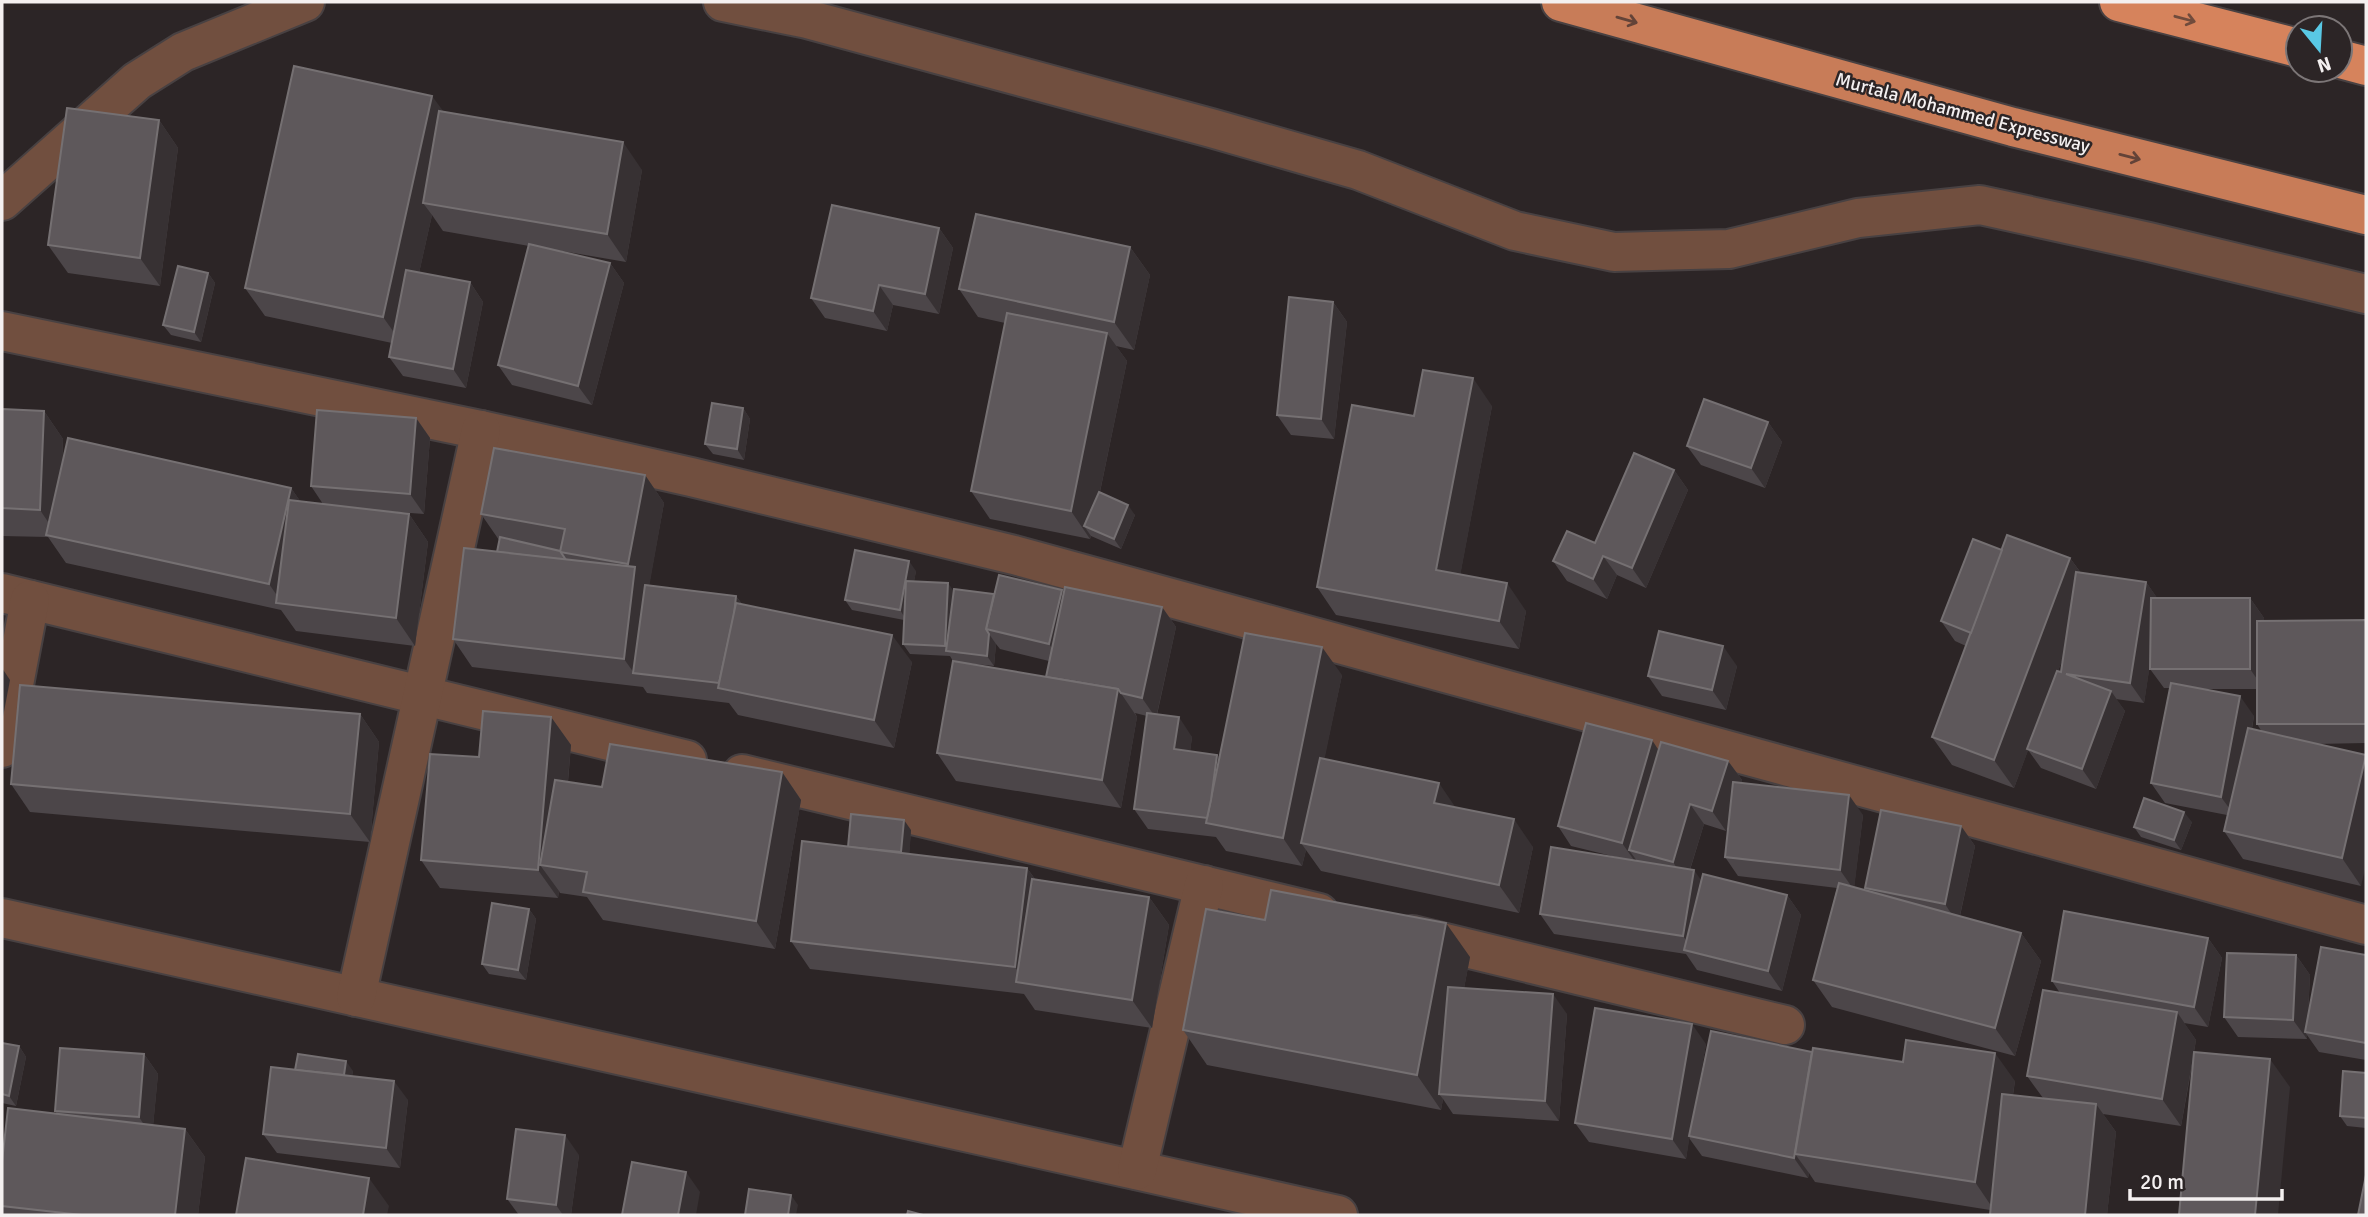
<svg xmlns="http://www.w3.org/2000/svg" width="2368" height="1217" font-family="Signika,sans-serif">
  <rect width="100%" height="100%" fill="#2c2526"/>
  <g fill="none" stroke-linecap="round" stroke-linejoin="round">
    <defs>
      <g id="minor">
        <polyline points="723,2 807,19 1211,128 1358,170 1515,231 1614,252 1729,249 1858,218 1980,205 2149,242 2366,294"/>
        <polyline points="2,201 137,81 183,52 305,2"/>
        <polyline points="2,331 481,430 691,477 1014,555 2366,925"/>
        <polyline points="2,593 687,760"/>
        <polyline points="2,748 30,600"/>
        <polyline points="742,774 1319,913"/>
        <polyline points="2,918 1338,1215"/>
        <polyline points="1412,935 1785,1025"/>
        <polyline points="356,997 481,430"/>
        <polyline points="1137,1170 1204,885"/>
      </g>
      <polyline id="trunk" points="1561,2 2013,127 2366,215"/>
      <g id="motorway">
        <polyline points="2119,2 2298,48"/>
        <polyline points="2340,59 2366,66"/>
      </g>
    </defs>
    <use href="#minor" stroke="#484142" stroke-width="42"/>
    <use href="#trunk" stroke="#484142" stroke-width="42"/>
    <use href="#motorway" stroke="#484142" stroke-width="42"/>
    <use href="#minor" stroke="#714f3f" stroke-width="38"/>
    <use href="#trunk" stroke="#c87c58" stroke-width="38"/>
    <use href="#motorway" stroke="#d6835c" stroke-width="38"/>
  </g>
  <g fill="#4c4649" fill-rule="evenodd">
    <polygon points="444,112 642,170 626,262 556,250 610,263 624,283 592,405 512,385 498,365 529,246 443,231 432,215 419,273 470,282 483,302 466,388 403,376 389,357 392,343 265,316 245,288"/>
    <polygon points="159,120 178,148 160,286 68,273 48,245"/>
    <polygon points="939,228 953,248 939,314 893,305 887,331 825,318 811,298"/>
    <polygon points="1130,247 1150,275 1134,350 1116,346 1127,361 1100,492 1135,515 1121,549 1091,536 1090,539 990,519 971,491 1005,323 978,317 959,289"/>
    <polygon points="208,273 215,283 201,342 171,335 163,325"/>
    <polygon points="1333,302 1347,322 1334,439 1291,435 1277,415"/>
    <polygon points="1492,406 1460,575 1526,611 1519,649 1336,615 1317,587 1414,416"/>
    <polygon points="743,408 750,419 744,460 713,454 705,444"/>
    <polygon points="2,409 44,411 63,439 62,466 291,488 300,501 323,504 311,486 416,418 430,438 424,514 384,511 409,514 428,542 415,646 296,631 281,610 66,563 48,537 2,536"/>
    <polygon points="1768,422 1782,442 1765,488 1701,465 1687,446"/>
    <polygon points="1674,470 1688,490 1646,588 1617,575 1607,599 1567,581 1553,561 1595,543"/>
    <polygon points="645,475 664,503 649,585 736,596 742,604 912,662 894,748 738,715 729,703 647,693 643,687 472,667 453,639 497,552 499,540 481,514"/>
    <path d="M2002,550L2070,558L2081,573L2146,582L2157,598H2250L2264,618V621L2366,620V743L2315,744L2361,886L2243,859L2224,831L2227,815L2165,803L2151,783L2170,688H2164L2150,669V663L2144,703L2116,699L2125,711L2096,789L2041,768L2028,750L2014,788L1952,765L1932,737L1966,646L1955,641L1941,621ZM2063,657L2061,672L2058,671ZM2199,689H2257V724L2262,732L2252,729L2254,716Z"/>
    <path d="M916,571L914,581L954,592L994,594L1064,592L1162,607L1176,627L1157,715L1192,737L1190,751L1217,755L1220,758L1342,675L1324,759L1455,807L1533,847L1519,913L1321,871L1306,850L1302,866L1226,851L1216,837L1148,829L1134,809L1147,716L1135,713L1137,717L1121,808L956,781L937,753L953,661L950,656L910,654L903,644L904,620L852,610L845,600ZM996,644L1000,649L1049,661L1046,677L956,662L994,666Z"/>
    <polygon points="1737,666 1726,710 1662,696 1648,676"/>
    <polygon points="360,714 379,742 370,842 30,812 11,784"/>
    <polygon points="551,717 571,745 568,782 602,787 782,772 801,800 775,949 603,920 587,897 560,893 559,891 558,898 440,888 421,860 479,757"/>
    <polygon points="1728,761 1742,780 1741,783 1863,815 1854,887 1866,891 1865,888 1961,826 1975,846 1960,916 2021,933 2041,961 2015,1056 1832,1007 1813,980 1837,888 1738,876 1725,857 1728,824 1726,831 1704,824 1690,870 1701,881 1787,895 1801,915 1782,991 1697,970 1686,954 1554,934 1540,914 1620,858 1571,846 1558,826"/>
    <polygon points="2192,822 2181,850 2141,837 2134,827"/>
    <polygon points="911,830 909,854 1027,868 1035,879 1149,897 1169,925 1152,1028 1035,1010 1024,994 810,969 791,941 848,847"/>
    <polygon points="529,909 536,919 526,980 489,974 482,964"/>
    <polygon points="2208,938 2222,958 2208,1027 2184,1023 2196,1040 2194,1052 2290,1087 2194,1055 2181,1126 2103,1114 2116,1132 2107,1215 1990,1215 1990,1210 1815,1182 1809,1173 1808,1178 1702,1156 1689,1138 1686,1159 1589,1142 1575,1123 1706,1044 1694,1109 1812,1052 2015,1081 2013,1095 2043,1098 2027,1076 2060,993 2052,981"/>
    <polygon points="2296,955 2310,975 2308,1016 2366,955 2366,1060 2319,1052 2307,1035 2307,1039 2238,1037 2224,1017"/>
    <polygon points="1470,957 1464,988 1567,1014 1559,1121 1453,1114 1443,1099 1441,1110 1207,1065 1183,1030"/>
    <polygon points="2,1043 19,1046 26,1057 16,1106 2,1103"/>
    <polygon points="144,1054 158,1074 153,1126 185,1129 205,1157 198,1215 4,1215 2,1212 2,1162 57,1114 55,1111"/>
    <polygon points="295,1070 353,1071 352,1076 408,1100 400,1168 277,1153 263,1134"/>
    <polygon points="2366,1073 2366,1128 2347,1126 2340,1116"/>
    <polygon points="579,1155 571,1215 519,1215 507,1199"/>
  </g>
  <g fill="#373133">
    <polygon points="432,96 452,123 423,203 432,215 403,345 383,317"/>
    <polygon points="159,120 178,148 160,286 140,258"/>
    <polygon points="623,142 642,170 626,262 607,234"/>
    <polygon points="939,228 953,248 939,314 925,294"/>
    <polygon points="1130,247 1150,275 1134,350 1114,322"/>
    <polygon points="610,263 624,283 592,405 578,386"/>
    <polygon points="208,273 215,283 201,342 194,332"/>
    <polygon points="470,282 483,302 466,388 453,369"/>
    <polygon points="879,285 893,305 887,331 873,311"/>
    <polygon points="1333,302 1347,322 1334,439 1321,419"/>
    <polygon points="1107,333 1127,361 1092,530 1084,526 1091,536 1090,539 1071,511"/>
    <polygon points="1473,378 1492,406 1456,598 1436,570"/>
    <polygon points="743,408 750,419 744,460 737,449"/>
    <polygon points="44,411 63,439 59,538 40,510"/>
    <polygon points="416,418 430,438 424,514 410,494"/>
    <polygon points="1768,422 1782,442 1765,488 1751,468"/>
    <polygon points="1674,470 1688,490 1646,588 1632,568"/>
    <polygon points="645,475 664,503 634,673 624,659 634,572 628,564"/>
    <polygon points="291,488 310,515 283,604 269,584"/>
    <polygon points="1128,505 1135,515 1121,549 1114,539"/>
    <polygon points="409,514 428,542 415,646 396,618"/>
    <polygon points="1603,556 1617,575 1607,599 1593,579"/>
    <polygon points="2070,558 2090,586 2014,788 1994,760"/>
    <polygon points="909,561 916,571 907,621 900,610"/>
    <polygon points="2146,582 2160,602 2144,703 2130,683"/>
    <polygon points="948,583 955,593 948,651 945,646"/>
    <polygon points="1507,583 1526,611 1519,649 1499,621"/>
    <polygon points="1062,590 1076,610 1063,664 1049,644"/>
    <polygon points="736,596 750,616 728,690"/>
    <polygon points="2250,598 2264,618 2264,689 2250,669"/>
    <polygon points="1162,607 1176,627 1156,718 1142,698"/>
    <polygon points="989,634 996,644 994,666 987,656"/>
    <polygon points="892,635 912,662 894,748 874,720"/>
    <polygon points="1723,646 1737,666 1726,710 1712,690"/>
    <polygon points="1322,647 1342,675 1307,844 1301,843 1306,850 1302,866 1283,838"/>
    <polygon points="2,668 10,680 2,722"/>
    <polygon points="1118,689 1137,717 1121,808 1102,780"/>
    <polygon points="2111,691 2125,711 2096,789 2082,769"/>
    <polygon points="2240,696 2254,716 2235,816 2221,797"/>
    <polygon points="360,714 379,742 370,842 350,814"/>
    <polygon points="551,717 571,745 560,868 540,865 559,891 558,898 538,870"/>
    <polygon points="1179,717 1192,737 1188,769 1174,749"/>
    <polygon points="1652,740 1665,760 1629,850 1637,861 1636,863 1622,843"/>
    <polygon points="1217,755 1231,774 1209,818"/>
    <polygon points="2366,755 2366,865 2361,886 2342,858"/>
    <polygon points="1728,761 1742,780 1726,831 1712,811"/>
    <polygon points="782,772 801,800 775,949 756,921"/>
    <polygon points="1439,783 1458,811 1434,803"/>
    <polygon points="1849,795 1863,815 1854,890 1840,870"/>
    <polygon points="1690,804 1704,824 1686,882 1673,862"/>
    <polygon points="2184,812 2192,822 2181,850 2174,840"/>
    <polygon points="1514,819 1533,847 1519,913 1499,885"/>
    <polygon points="904,820 911,830 909,862 901,852"/>
    <polygon points="1961,826 1975,846 1958,924 1945,904"/>
    <polygon points="1027,868 1046,895 1027,984 1015,967"/>
    <polygon points="1694,870 1708,890 1695,953 1683,936"/>
    <polygon points="1787,895 1801,915 1782,991 1768,971"/>
    <polygon points="1149,897 1169,925 1152,1028 1132,1000"/>
    <polygon points="529,909 536,919 526,980 518,970"/>
    <polygon points="1446,923 1470,957 1444,1094 1439,1094 1443,1099 1441,1110 1417,1075"/>
    <polygon points="2021,933 2041,961 2015,1056 1995,1028"/>
    <polygon points="2208,938 2222,958 2208,1027 2194,1007"/>
    <polygon points="2296,955 2310,975 2307,1032 2305,1032 2307,1035 2307,1039 2293,1020"/>
    <polygon points="1553,994 1567,1014 1559,1121 1545,1101"/>
    <polygon points="2177,1012 2196,1040 2181,1126 2162,1099"/>
    <polygon points="1692,1024 1706,1044 1686,1159 1672,1139"/>
    <polygon points="19,1046 26,1057 16,1106 9,1096"/>
    <polygon points="1817,1053 1795,1154 1809,1173 1808,1178 1794,1158"/>
    <polygon points="1995,1053 2015,1081 1994,1210 1975,1182"/>
    <polygon points="144,1054 158,1074 152,1137 139,1117"/>
    <polygon points="2270,1059 2290,1087 2278,1215 2255,1215"/>
    <polygon points="346,1061 353,1071 350,1091 343,1080"/>
    <polygon points="394,1081 408,1100 400,1168 386,1148"/>
    <polygon points="2096,1104 2116,1132 2107,1215 2085,1215"/>
    <polygon points="185,1129 205,1157 198,1215 175,1215"/>
    <polygon points="565,1135 579,1155 571,1215 563,1215 556,1205"/>
    <polygon points="686,1172 700,1192 696,1215 678,1215"/>
    <polygon points="369,1178 389,1206 387,1215 363,1215"/>
    <polygon points="791,1195 798,1205 796,1215 788,1215"/>
  </g>
  <g fill="#5e585b" stroke="#757072" stroke-width="2">
    <polygon points="294,66 432,96 383,317 245,288"/>
    <polygon points="67,108 159,120 140,258 48,245"/>
    <polygon points="439,111 623,142 607,234 423,203"/>
    <polygon points="832,205 939,228 925,294 879,285 873,311 811,298"/>
    <polygon points="976,214 1130,247 1114,322 959,289"/>
    <polygon points="529,244 610,263 578,386 498,365"/>
    <polygon points="178,266 208,273 194,332 163,325"/>
    <polygon points="406,270 470,282 453,369 389,357"/>
    <polygon points="1289,297 1333,302 1321,419 1277,415"/>
    <polygon points="1007,313 1107,333 1071,511 971,491"/>
    <polygon points="1423,370 1473,378 1436,570 1507,583 1499,621 1317,587 1352,405 1414,416"/>
    <polygon points="1704,399 1768,422 1751,468 1687,446"/>
    <polygon points="712,403 743,408 737,449 705,444"/>
    <polygon points="2,409 44,411 40,510 2,508"/>
    <polygon points="317,410 416,418 410,494 311,486"/>
    <polygon points="68,438 291,488 269,584 46,535"/>
    <polygon points="494,448 645,475 628,564 560,552 565,529 481,514"/>
    <polygon points="1634,453 1674,470 1632,568 1603,556 1593,579 1553,561 1567,531 1595,543"/>
    <polygon points="1099,492 1128,505 1114,539 1084,526"/>
    <polygon points="289,500 409,514 396,618 276,603"/>
    <polygon points="2007,535 2070,558 1994,760 1932,737"/>
    <polygon points="500,537 560,551 566,560 497,552"/>
    <polygon points="1973,539 2002,550 1971,633 1941,621"/>
    <polygon points="464,548 635,567 624,659 453,639"/>
    <polygon points="855,550 909,561 900,610 845,600"/>
    <polygon points="2076,572 2146,582 2130,683 2066,674 2111,691 2082,769 2027,749 2057,671 2061,672"/>
    <polygon points="999,575 1062,590 1049,644 986,629"/>
    <polygon points="906,581 948,583 945,646 903,644"/>
    <polygon points="645,585 736,596 734,615 719,683 633,673"/>
    <polygon points="1065,587 1162,607 1142,698 1121,693 1118,689 1046,677"/>
    <polygon points="954,589 994,594 986,629 989,634 987,656 946,651"/>
    <polygon points="2151,598 2250,598 2250,669 2150,669"/>
    <polygon points="736,603 892,635 874,720 718,688"/>
    <polygon points="2366,620 2366,724 2257,724 2257,621"/>
    <polygon points="1659,631 1723,646 1712,690 1648,676"/>
    <polygon points="1245,633 1322,647 1283,838 1206,823"/>
    <polygon points="953,661 1118,689 1102,780 937,753"/>
    <polygon points="2171,683 2240,696 2221,797 2151,783"/>
    <polygon points="20,685 360,714 350,814 11,784"/>
    <polygon points="483,711 551,717 538,870 421,860 430,754 479,757"/>
    <polygon points="1147,713 1179,717 1174,749 1217,755 1211,800 1207,818 1134,809"/>
    <polygon points="1586,723 1652,740 1622,843 1558,826"/>
    <polygon points="2248,728 2366,755 2342,858 2224,831"/>
    <polygon points="1661,742 1728,761 1712,811 1690,804 1673,862 1629,850"/>
    <polygon points="610,744 782,772 756,921 583,892 587,872 540,865 555,780 602,787"/>
    <polygon points="1320,758 1439,783 1434,803 1514,819 1499,885 1301,843"/>
    <polygon points="1733,782 1849,795 1840,870 1725,857"/>
    <polygon points="2144,798 2184,812 2174,840 2134,827"/>
    <polygon points="1881,810 1961,826 1945,904 1865,888"/>
    <polygon points="851,814 904,820 901,852 848,847"/>
    <polygon points="802,841 1027,868 1015,967 791,941"/>
    <polygon points="1551,847 1694,870 1683,936 1540,914"/>
    <polygon points="1703,874 1787,895 1768,971 1684,950"/>
    <polygon points="1032,879 1149,897 1132,1000 1016,982"/>
    <polygon points="1839,883 2021,933 1995,1028 1813,980"/>
    <polygon points="1271,890 1446,923 1417,1075 1183,1030 1206,909 1265,920"/>
    <polygon points="492,903 529,909 518,970 482,964"/>
    <polygon points="2064,911 2208,938 2194,1007 2052,981"/>
    <polygon points="2321,947 2366,955 2366,1043 2305,1032"/>
    <polygon points="2227,953 2296,955 2293,1020 2224,1017"/>
    <polygon points="1448,987 1553,994 1545,1101 1439,1094"/>
    <polygon points="2043,990 2177,1012 2162,1099 2027,1076"/>
    <polygon points="1595,1008 1692,1024 1672,1139 1575,1123"/>
    <polygon points="1711,1031 1812,1052 1794,1158 1689,1136"/>
    <polygon points="1906,1040 1995,1053 1975,1182 1795,1154 1813,1048 1903,1062"/>
    <polygon points="2,1043 19,1046 9,1096 2,1094"/>
    <polygon points="60,1048 144,1054 139,1117 55,1111"/>
    <polygon points="2194,1052 2270,1059 2255,1215 2179,1215"/>
    <polygon points="298,1054 346,1061 344,1075 295,1070"/>
    <polygon points="271,1067 394,1081 386,1148 263,1134"/>
    <polygon points="2343,1071 2366,1073 2366,1118 2340,1116"/>
    <polygon points="2002,1094 2096,1104 2085,1215 1990,1215"/>
    <polygon points="8,1108 185,1129 175,1215 82,1215 2,1206 2,1162"/>
    <polygon points="516,1129 565,1135 556,1205 507,1199"/>
    <polygon points="246,1158 369,1178 363,1215 236,1215"/>
    <polygon points="632,1162 686,1172 678,1215 622,1215"/>
    <polygon points="2366,1175 2366,1215 2358,1215"/>
    <polygon points="749,1189 791,1195 788,1215 745,1215"/>
    <polygon points="908,1211 923,1215 907,1215"/>
  </g>
  <defs><path id="oneway-shaft" d="M-6 0H5M1.5-3L5.5 0L1.5 3" fill="none" stroke-width="1.6" stroke-linecap="round" stroke-linejoin="round" transform="scale(1.75)"/></defs>
  <use stroke="#704b3c" href="#oneway-shaft" transform="translate(2185 19) rotate(15)"/>
  <g stroke="#634338">
    <use href="#oneway-shaft" transform="translate(1627 20) rotate(16)"/>
    <use href="#oneway-shaft" transform="translate(2130 157) rotate(14)"/>
  </g>
  <g text-anchor="middle" stroke-width="5" stroke-linejoin="round" paint-order="stroke">
    <g font-size="19" fill="#f4f0f0" stroke="#2c2526">
      <text transform="translate(1963 112) rotate(15)" y="7">Murtala Mohammed Expressway</text>
    </g>
  </g>
  <rect width="2368" height="1217" fill="none" stroke="#f4f0f0" stroke-width="7"/>
  <g transform="translate(2319 49) rotate(162)"><circle r="33" fill="#2c2526" stroke="#7c7677" stroke-width="2"/>
  <path d="M0-5L12 26L0 18L-12 26Z" fill="#59c8e4"/>
  <text y="-10" font-size="19" font-weight="bold" text-anchor="middle" fill="#f4f0f0">N</text>
  </g>
  <path d="M2130 1189v10h152v-10" fill="none" stroke="#f4f0f0" stroke-width="3.5"/>
  <text x="2140" y="1189" font-size="21" fill="#f4f0f0" stroke="#2c2526" stroke-width="5" paint-order="stroke">20 m</text>
</svg>
